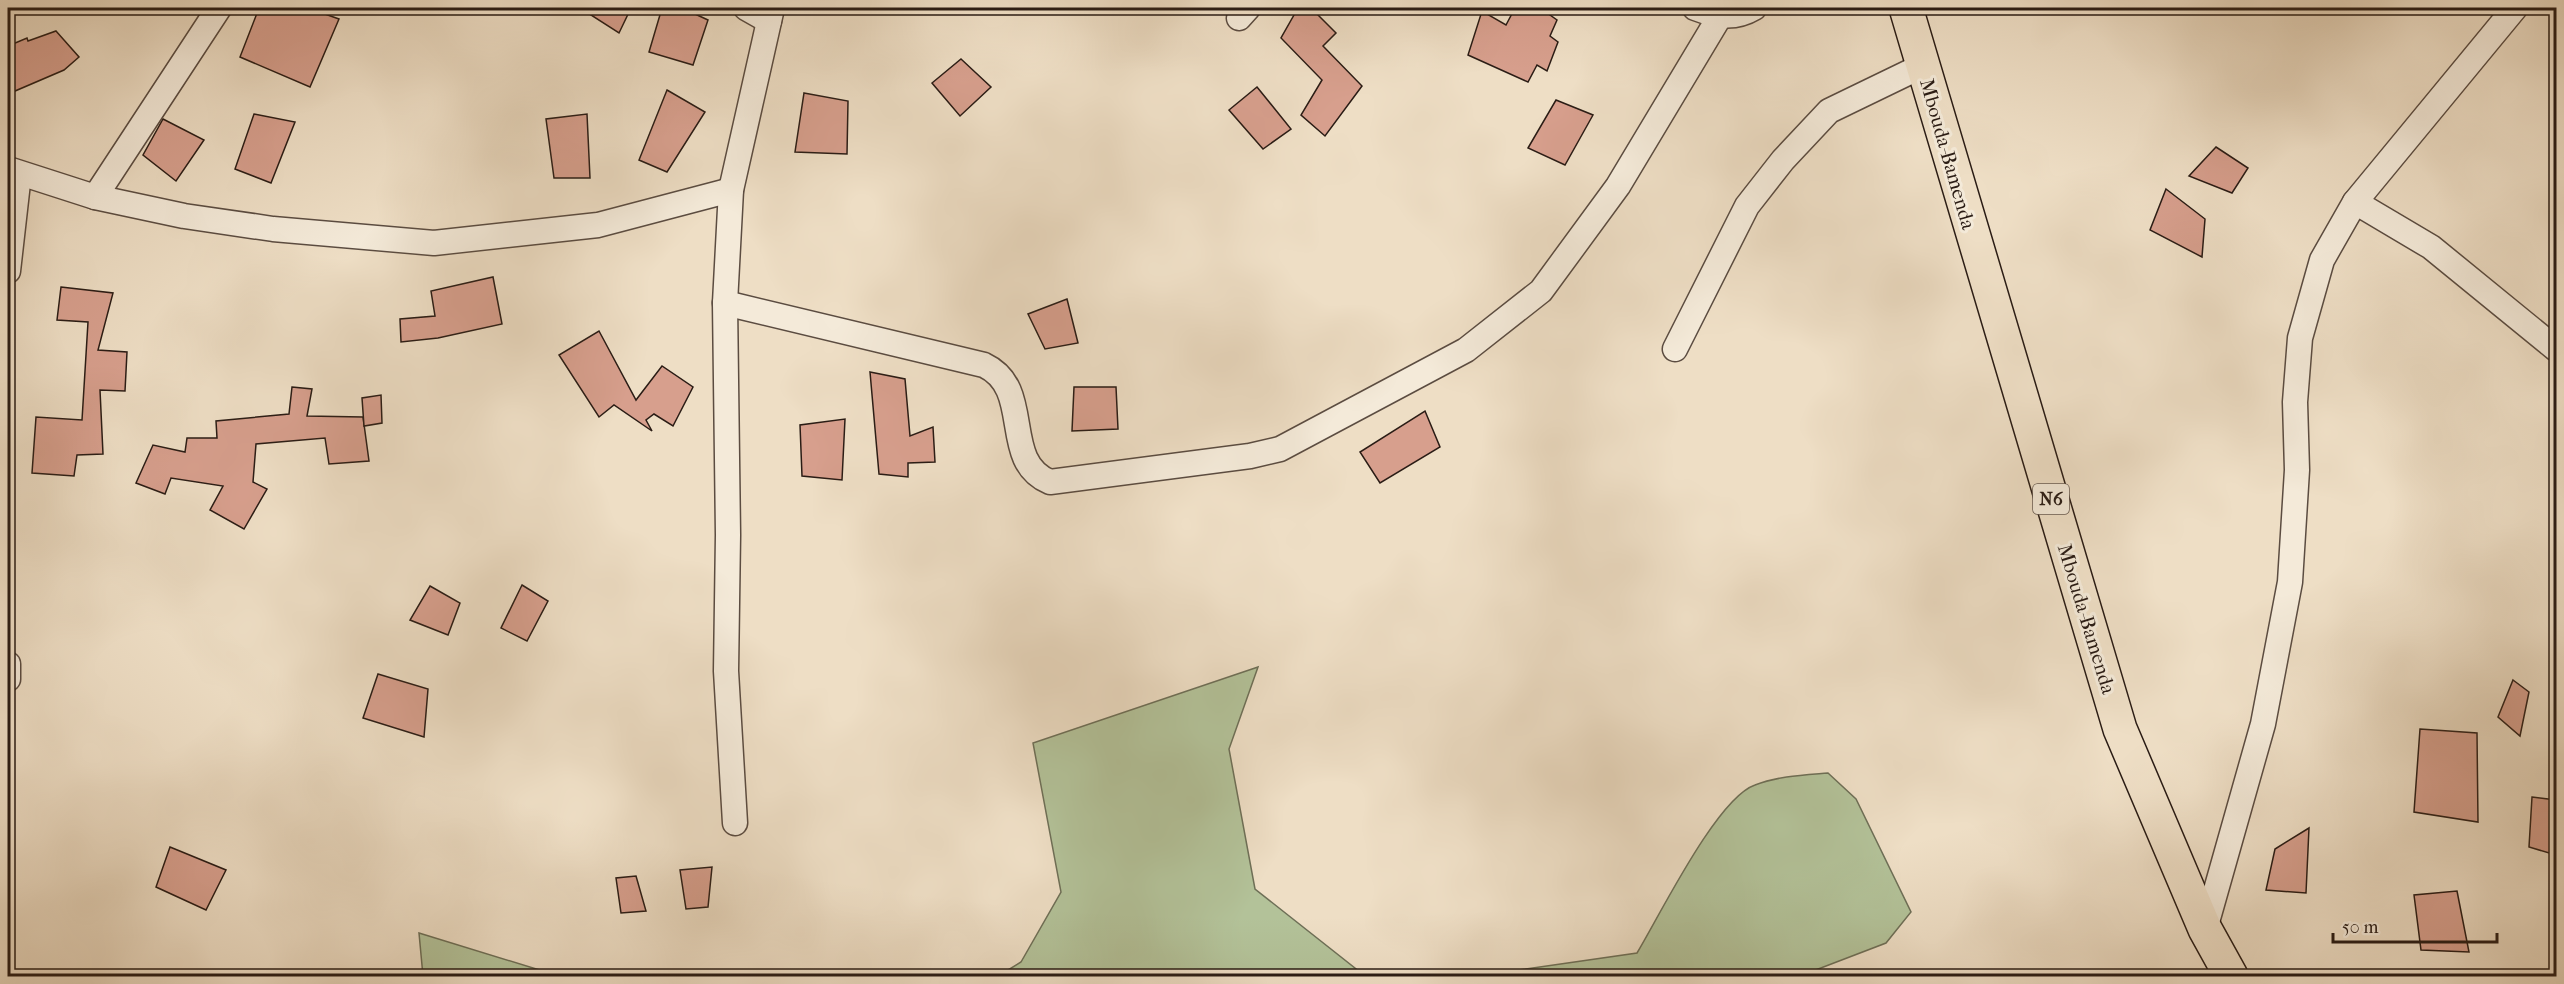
<svg xmlns="http://www.w3.org/2000/svg" width="2564" height="984" font-family="'IM FELL French Canon',serif">
  <rect width="100%" height="100%" fill="#eedec5"/>
  <filter id="stains"><feTurbulence type="fractalNoise" baseFrequency=".00333" numOctaves="4"/><feColorMatrix values="0 0 0 0 .2 0 0 0 0 .09 0 0 0 0 .02 0 0 0 .5 -.17"/></filter>
  <radialGradient id="worn" r=".72"><stop offset=".6" stop-color="#630" stop-opacity="0"/><stop offset="1" stop-color="#630" stop-opacity=".3"/></radialGradient>
  <g fill="#b3c299" stroke="#6e6f57" stroke-width="1.5">
    <polygon points="1258,667 1229,749 1255,889 1365,976 998,976 1021,962 1061,892 1033,743"/>
    <path d="M1828,773L1856,799L1911,912L1886,943L1800,976H1478L1637,953C1660,915 1717,798 1755,785C1778,776 1804,775 1828,773Z"/>
    <polygon points="419,933 559,976 423,976"/>
  </g>
  <g fill="#d79f8d" stroke="#2a1c15" stroke-width="1.5">
    <polygon points="259,8 308,8 339,19 310,87 240,57"/>
    <polygon points="580,8 631,8 619,33"/>
    <polygon points="662,8 682,8 708,20 693,65 649,52"/>
    <polygon points="1298,8 1311,8 1336,33 1323,46 1362,86 1325,136 1301,115 1322,80 1281,38"/>
    <polygon points="1515,8 1540,8 1557,20 1550,36 1558,42 1547,71 1537,65 1528,82 1468,55 1482,11 1506,25"/>
    <polygon points="56,31 79,57 64,70 8,94 8,46 27,38 28,41"/>
    <polygon points="961,59 991,87 960,116 932,83"/>
    <polygon points="1257,87 1291,129 1263,149 1229,110"/>
    <polygon points="667,90 705,112 667,172 639,160"/>
    <polygon points="804,93 848,101 847,154 795,152"/>
    <polygon points="1556,100 1593,115 1565,165 1528,148"/>
    <polygon points="254,114 295,122 271,183 235,169"/>
    <polygon points="587,114 590,178 554,178 546,119"/>
    <polygon points="163,119 204,140 176,181 143,155"/>
    <polygon points="2216,147 2248,168 2232,193 2189,176"/>
    <polygon points="2166,189 2205,219 2202,257 2150,230"/>
    <polygon points="493,277 502,324 438,338 401,342 400,319 435,316 431,291"/>
    <polygon points="61,287 113,293 98,350 127,352 125,391 100,390 103,454 77,455 74,476 32,473 36,417 82,420 88,322 57,320"/>
    <polygon points="1067,299 1078,343 1045,349 1028,314"/>
    <polygon points="599,331 636,400 662,366 693,387 673,426 654,414 646,420 652,431 614,405 599,417 559,355"/>
    <polygon points="870,372 905,379 910,436 933,427 935,462 908,463 908,477 879,474"/>
    <polygon points="292,387 312,389 307,416 363,417 369,461 329,464 325,438 256,444 253,482 267,489 244,529 210,510 223,486 171,478 165,494 136,483 153,445 185,452 187,438 217,438 216,421 289,414"/>
    <polygon points="1074,387 1116,387 1118,429 1072,431"/>
    <polygon points="381,395 382,423 364,426 362,398"/>
    <polygon points="1425,411 1440,447 1380,483 1360,452"/>
    <polygon points="845,419 842,480 802,476 800,425"/>
    <polygon points="522,585 548,601 527,641 501,628"/>
    <polygon points="430,586 460,603 448,635 410,620"/>
    <polygon points="378,674 428,689 424,737 363,718"/>
    <polygon points="2513,680 2529,692 2520,736 2498,717"/>
    <polygon points="2420,729 2477,733 2478,822 2414,812"/>
    <polygon points="2532,797 2556,800 2556,855 2529,847"/>
    <polygon points="2309,828 2306,893 2266,890 2275,849"/>
    <polygon points="170,847 226,870 206,910 156,887"/>
    <polygon points="712,867 708,907 686,909 680,870"/>
    <polygon points="636,876 646,911 621,913 616,878"/>
    <polygon points="2457,891 2469,952 2421,950 2414,895"/>
  </g>
  <g fill="none" stroke-linecap="round" stroke-linejoin="round">
    <defs>
      <g id="minor">
        <polyline points="746,8 769,21"/>
        <path d="M1695,8C1716,16 1734,20 1754,8"/>
        <polyline points="1239,18 1248,8"/>
        <polyline points="8,169 95,197 184,216 273,229 434,243 598,225 731,190"/>
        <polyline points="95,197 219,8"/>
        <polyline points="2355,202 2431,247 2556,349"/>
        <polyline points="8,271 19,174"/>
        <path d="M725,303L984,365C1035,389 999,461 1050,482L1250,456L1280,449L1466,350L1541,291L1618,186L1720,16"/>
        <polyline points="1675,349 1747,206 1783,160 1829,111 1922,66"/>
        <polyline points="8,664 8,679"/>
        <polyline points="735,823 726,671 728,535 725,303 731,190 772,8"/>
        <polyline points="2205,929 2263,724 2290,582 2297,470 2295,402 2300,338 2322,260 2355,202 2515,8"/>
      </g>
      <polyline id="highway" points="1906,8 2120,729 2205,929 2231,976"/>
    </defs>
    <use href="#minor" stroke="#5b4c41" stroke-width="27"/>
    <use href="#highway" stroke="#2a1c15" stroke-width="36"/>
    <use href="#minor" stroke="#f4ead9" stroke-width="24"/>
    <use href="#highway" stroke="#eedec5" stroke-width="33"/>
  </g>
  <g text-anchor="middle" stroke-width="6" stroke-linejoin="round" paint-order="stroke">
    <rect fill="#f4ead9" stroke="#675a50" stroke-width="1.5" x="2033" y="484" width="36" height="30" rx="4.5"/>
    <g font-size="18" font-weight="bold" fill="#2a1c15">
      <text x="2051" y="505">N6</text>
    </g>
    <g font-size="20" fill="#2a1c15" stroke="#f4ead9">
      <text transform="translate(1948 154) rotate(74)" y="7">Mbouda-Bamenda</text>
      <text transform="translate(2087 619) rotate(73)" y="7">Mbouda-Bamenda</text>
    </g>
  </g>
  <rect width="2564" height="984" fill="none" stroke="#eedec5" stroke-width="30"/>
  <rect x="9" y="9" width="2546" height="966" fill="none" stroke="#2a1c15" stroke-width="3"/>
  <rect x="15" y="15" width="2534" height="954" fill="none" stroke="#2a1c15" stroke-width="1.5"/>
  <path d="M2333 933v9h164v-9" fill="none" stroke="#2a1c15" stroke-width="3"/>
  <text x="2342" y="933" font-size="18" fill="#2a1c15" stroke="#f4ead9" stroke-width="4.5" paint-order="stroke">50 m</text>
  <rect width="100%" height="100%" filter="url(#stains)"/>
  <rect width="100%" height="100%" fill="url(#worn)"/>
</svg>
